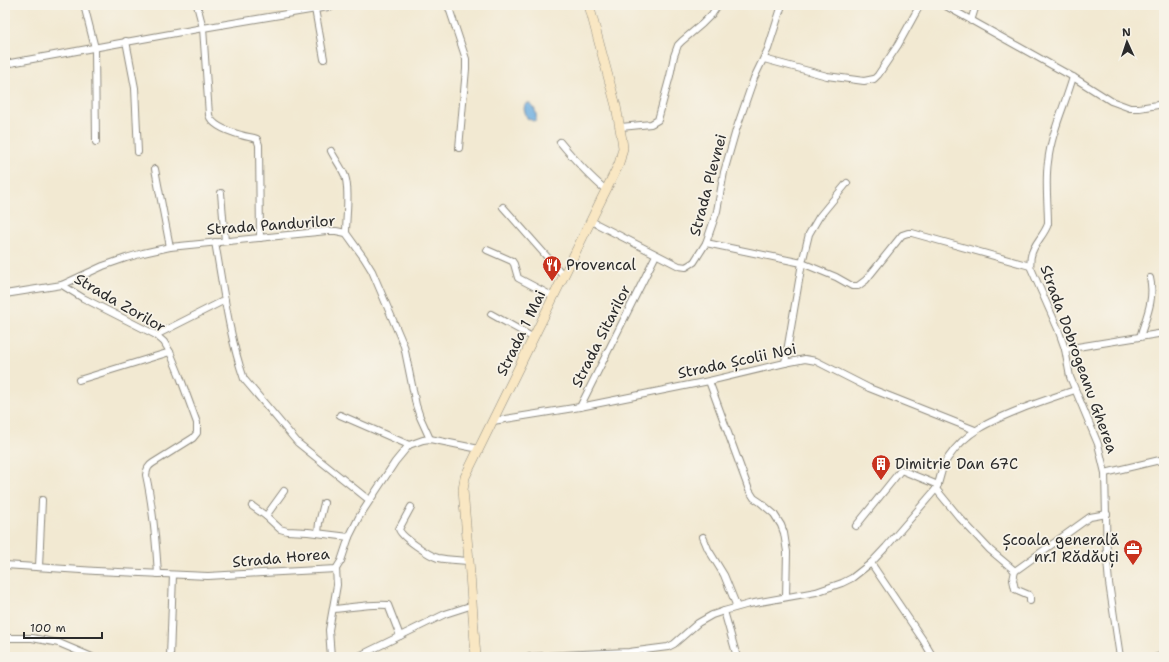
<svg xmlns="http://www.w3.org/2000/svg" width="1169" height="662" font-family="'Shantell Sans',sans-serif">
  <rect width="100%" height="100%" fill="#f7f3e8"/>
  <filter id="ink" filterUnits="userSpaceOnUse"><feTurbulence type="fractalNoise" baseFrequency=".025" numOctaves="2"/><feDisplacementMap in="SourceGraphic" scale="8" xChannelSelector="R" yChannelSelector="G"/><feConvolveMatrix kernelMatrix="1 2 1 2 8 2 1 2 1" color-interpolation-filters="sRGB"/></filter>
  <filter id="wash" filterUnits="userSpaceOnUse"><feTurbulence type="fractalNoise" baseFrequency=".012" numOctaves="4" result="noise"/><feDisplacementMap in="SourceGraphic" scale="16" xChannelSelector="R" yChannelSelector="G"/><feGaussianBlur stdDeviation="0.9" result="paint"/><feColorMatrix in="noise" values="0 0 0 0 0 0 0 0 0 0 0 0 0 0 0 0 0 1.4 0 .05"/><feComposite in="paint" operator="in"/></filter>
  <g filter="url(#wash)">
    <rect width="100%" height="100%" fill="#f2e9d2"/>
    <path fill="#6cade0" stroke="#4c6c86" d="M528,103C535,106 537,113 536,120L533,121L527,118L524,109L525,105Z"/>
  </g>
  <g filter="url(#ink)">
    <g fill="none" stroke-linecap="round" stroke-linejoin="round">
      <defs>
        <g id="street">
          <polyline points="84,5 95,48 96,142"/>
          <path d="M197,5L203,28L209,115C212,126 230,132 241,135C246,137 252,137 257,139L259,145L260,238"/>
          <polyline points="448,5 466,59 466,69 459,148"/>
          <polyline points="944,5 1073,77 1111,101 1130,108 1139,108 1164,104"/>
          <polyline points="315,9 324,59"/>
          <polyline points="971,21 976,5"/>
          <polyline points="126,41 135,88 138,152"/>
          <polyline points="764,59 827,76 864,81 874,79 878,75 898,45 920,5"/>
          <polyline points="5,64 203,28 340,5"/>
          <path d="M1073,77C1065,105 1051,133 1048,162C1045,182 1048,203 1048,224C1044,236 1033,244 1031,256C1030,259 1031,263 1030,266L1058,329L1065,349L1070,377L1098,444L1105,473L1107,560L1109,583L1120,657"/>
          <polyline points="621,127 651,124 658,120 670,76 674,56 678,45 682,41 702,24 712,14 718,5"/>
          <path d="M560,142C574,159 589,176 606,190"/>
          <path d="M331,151C335,159 342,168 345,176C350,190 346,218 346,233"/>
          <polyline points="155,169 170,247"/>
          <polyline points="221,193 225,241"/>
          <polyline points="503,207 564,276"/>
          <polyline points="591,221 679,266 686,267 694,262 706,243 717,211 724,172 736,130 754,78 768,49 782,5"/>
          <path d="M215,242C223,287 229,336 244,379L298,443L369,500"/>
          <polyline points="706,243 802,263 836,277 852,286 858,286 866,280 902,235 908,233 912,233 1030,266"/>
          <polyline points="487,250 512,261 514,264 518,278 554,297"/>
          <path d="M62,285L83,298L156,335L164,342L170,352L179,374L197,423V433L193,438L153,463C148,466 147,469 146,475C153,507 156,541 158,574"/>
          <polyline points="5,294 62,285 103,266 126,258 143,253 170,247 327,231 336,231 346,233 364,258 372,271 404,346 416,405 420,417 430,439"/>
          <polyline points="491,314 534,338"/>
          <polyline points="156,335 225,300"/>
          <path d="M1140,337C1146,317 1155,299 1150,278"/>
          <polyline points="1065,349 1164,333"/>
          <polyline points="785,363 802,263 809,234 819,217 847,183"/>
          <polyline points="79,380 170,352"/>
          <polyline points="709,381 749,490 754,498 760,502 774,514 781,525 784,533 787,552 786,597"/>
          <polyline points="580,407 656,255"/>
          <polyline points="340,415 409,445"/>
          <polyline points="493,421 580,407 709,381 785,363 805,359 816,361 869,388 975,430"/>
          <polyline points="1105,473 1164,459"/>
          <polyline points="936,489 959,517 990,550 1015,571 1090,517 1107,514"/>
          <polyline points="252,506 266,516 280,529 287,531 308,532 349,537"/>
          <path d="M411,507L399,529C401,537 430,556 438,558C448,560 459,560 469,561"/>
          <polyline points="266,516 284,491"/>
          <polyline points="856,526 901,470 938,485"/>
          <polyline points="318,533 319,523 324,503"/>
          <polyline points="703,537 708,549 724,575 737,607"/>
          <polyline points="871,563 923,640 933,657"/>
          <polyline points="5,565 96,571 208,576 336,569 341,561 349,537 359,517 395,462 409,445 423,440 430,439 479,449"/>
          <polyline points="39,567 42,500"/>
          <polyline points="1015,571 1013,580 1015,589 1029,595 1030,597 1030,601"/>
          <path d="M333,609C352,608 370,603 388,605L400,636"/>
          <polyline points="724,611 737,657"/>
          <polyline points="5,638 32,638 59,643 92,657"/>
          <polyline points="170,657 173,575"/>
          <polyline points="331,657 329,630 337,585 336,569"/>
          <polyline points="357,657 445,614 473,605"/>
          <path d="M530,657L582,654L629,652L668,647L674,644L698,623L712,615L724,611L749,604L816,592L842,583L852,578L871,563L886,547L936,489C941,479 940,469 948,458C966,431 991,421 1021,409C1039,402 1057,396 1075,390"/>
          <polyline points="1157,657 1164,655"/>
        </g>
        <polyline id="secondary" points="476,657 469,561 463,490 465,477 601,200 619,164 623,148 622,140 616,106 589,5"/>
      </defs>
      <use href="#street" stroke="#8e8a7e" stroke-width="8"/>
      <use href="#secondary" stroke="#8e8a7e" stroke-width="10"/>
      <use href="#street" stroke="#fff" stroke-width="6"/>
      <use href="#secondary" stroke="#f9e7c3" stroke-width="9"/>
    </g>
  </g>
  <defs>
    <symbol id="restaurant-pin" viewBox="-11 -11 22 30"><path d="M0 17L-7.5 6A9.5 9.5 0 1 1 7.5 6Z" fill="#c8321e" stroke="#f7f3e8"/><path d="M-5-6h1v4h1v-4h1v4h1v-4h1v5L-1.5 .5V6h-2V.5L-5-1ZM5-6V6H3V1.5H1.5Q1.5-4 5-6Z" fill="#fff"/></symbol>
    <symbol id="building-pin" viewBox="-11 -11 22 30"><path d="M0 17L-7.5 6A9.5 9.5 0 1 1 7.5 6Z" fill="#c8321e" stroke="#f7f3e8"/><path d="M-4-6H4V6H1V3H-1V6H-4ZM-2.5-4.3h1.7v1.8h-1.7ZM.8-4.3h1.7v1.8H.8ZM-2.5-1h1.7V.8h-1.7ZM.8-1h1.7V.8H.8Z" fill="#fff"/></symbol>
    <symbol id="office-pin" viewBox="-11 -11 22 30"><path d="M0 17L-7.5 6A9.5 9.5 0 1 1 7.5 6Z" fill="#c8321e" stroke="#f7f3e8"/><path d="M-6-3h4V-5.5h4V-3h4V5H-6ZM-1-4.5V-3h2v-1.5ZM-6 0V1H6V0Z" fill="#fff"/></symbol>
  </defs>
  <g fill-rule="evenodd">
    <use href="#restaurant-pin" x="541" y="254" width="22" height="30"/>
    <use href="#building-pin" x="870" y="453" width="22" height="30"/>
    <use href="#office-pin" x="1122" y="538" width="22" height="30"/>
  </g>
  <g text-anchor="middle" stroke-width="3.5" stroke-linejoin="round" paint-order="stroke">
    <g font-size="15" fill="#2b2b2b" stroke="#f7f3e8">
      <text transform="translate(708 185) rotate(-75)" y="5">Strada Plevnei</text>
      <text transform="translate(271 225) rotate(-4)" y="5">Strada Pandurilor</text>
      <text transform="translate(120 303) rotate(30)" y="5">Strada Zorilor</text>
      <text transform="translate(521 333) rotate(-64)" y="5">Strada 1 Mai</text>
      <text transform="translate(601 336) rotate(-63)" y="5">Strada Sitarilor</text>
      <text transform="translate(1079 359) rotate(70)" y="5">Strada Dobrogeanu Gherea</text>
      <text transform="translate(737 361) rotate(-12)" y="5">Strada Școlii Noi</text>
      <text transform="translate(281 558) rotate(-5)" y="5">Strada Horea</text>
    </g>
    <g font-size="15" fill="#2b2b2b" stroke="#f7f3e8" text-anchor="start">
      <text x="566" y="270">Provencal</text>
      <text x="895" y="469">Dimitrie Dan 67C</text>
      <text x="1119" y="545" text-anchor="end">Școala generală<tspan x="1119" dy="17">nr.1 Rădăuți</tspan></text>
    </g>
  </g>
  <rect width="1169" height="662" fill="none" stroke="#f7f3e8" stroke-width="20"/>
  <g transform="translate(1127 42) rotate(357)" stroke="#f7f3e8" stroke-width="3" paint-order="stroke">
  <path d="M0-3L7 15L0 10L-7 15Z" fill="#2b2b2b"/>
  <text y="-6" font-size="11" font-weight="bold" text-anchor="middle" fill="#2b2b2b">N</text>
  </g>
  <path d="M24 632v6h78v-6" fill="none" stroke="#2b2b2b" stroke-width="2"/>
  <text x="30" y="632" font-size="12" fill="#2b2b2b" stroke="#f7f3e8" stroke-width="3" paint-order="stroke">100 m</text>
</svg>
